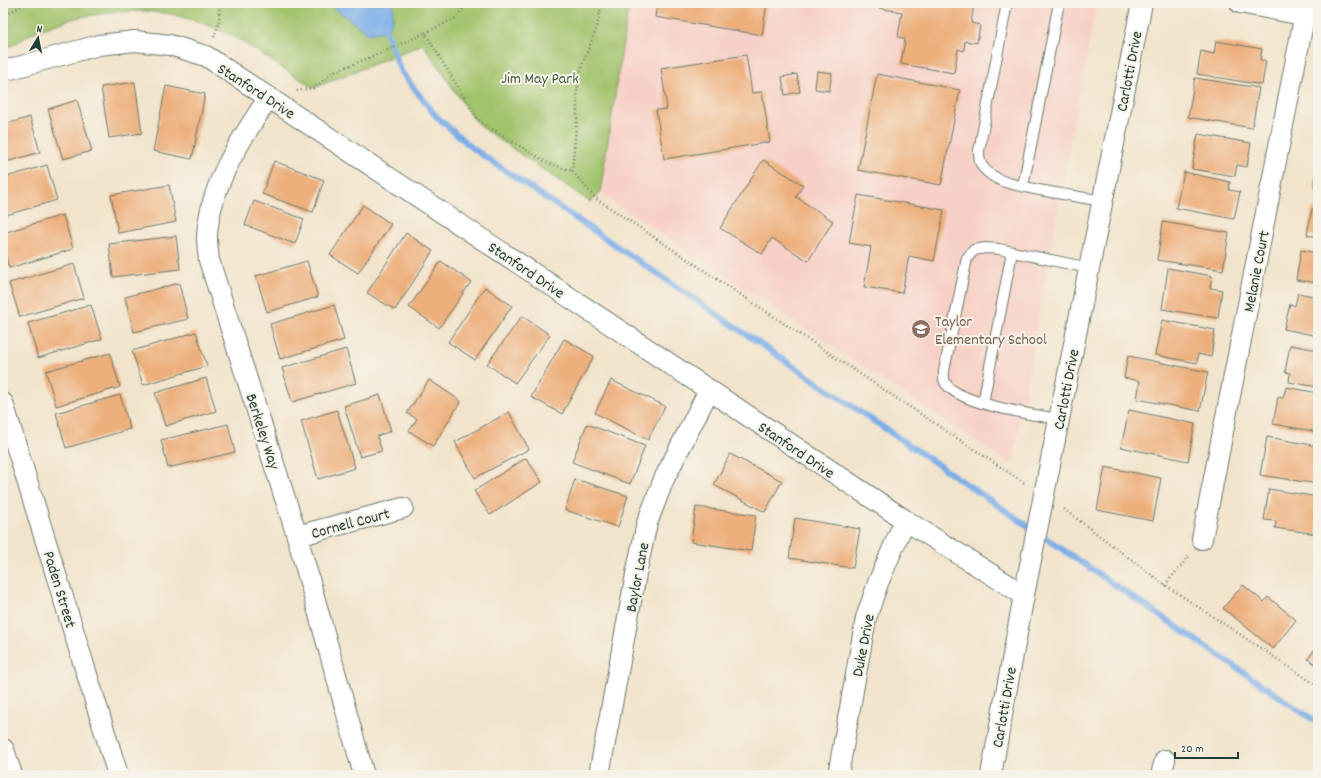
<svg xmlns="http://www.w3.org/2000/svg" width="1321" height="778" font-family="Dekko,sans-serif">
  <rect width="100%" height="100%" fill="#f7f3e8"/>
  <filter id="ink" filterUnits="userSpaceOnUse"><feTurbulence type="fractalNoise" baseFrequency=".025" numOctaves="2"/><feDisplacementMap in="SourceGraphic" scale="8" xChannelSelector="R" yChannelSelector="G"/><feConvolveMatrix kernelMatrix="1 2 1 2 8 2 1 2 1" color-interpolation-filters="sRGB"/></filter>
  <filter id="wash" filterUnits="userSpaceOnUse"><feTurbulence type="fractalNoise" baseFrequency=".012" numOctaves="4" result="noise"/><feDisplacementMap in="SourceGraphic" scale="16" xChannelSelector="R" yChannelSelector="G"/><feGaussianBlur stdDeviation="0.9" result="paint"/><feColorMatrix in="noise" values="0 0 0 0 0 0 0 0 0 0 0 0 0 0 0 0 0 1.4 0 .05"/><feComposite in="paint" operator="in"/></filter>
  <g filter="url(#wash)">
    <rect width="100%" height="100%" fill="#f2e4cc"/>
    <polygon fill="#f7d1c7" points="629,3 1097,3 1066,164 1012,465 600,193"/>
    <polygon fill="#a1c36c" stroke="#608050" points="3,3 629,3 600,193 590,202 481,127 473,118 423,44 314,88 233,36 200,22 171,14 144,11 112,12 75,18 36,31 11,46 3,47"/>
    <polygon fill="#7bade7" stroke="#4d758e" points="328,3 393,3 393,20 386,31 368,34"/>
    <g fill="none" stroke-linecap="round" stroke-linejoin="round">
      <polyline stroke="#7bade7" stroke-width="6" points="386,31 400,70 435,115 472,148 1318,723"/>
    </g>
    <g id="blocks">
      <g fill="#edaf7c">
        <polygon points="657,3 767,3 762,35 655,17"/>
        <polygon points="879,3 974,3 971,23 980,25 977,43 965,41 964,51 958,49 954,73 901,64 905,39 898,37 902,12 878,8"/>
        <polygon points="1216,41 1262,49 1260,61 1266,61 1262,85 1197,74 1201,51 1214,54"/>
        <polygon points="746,55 752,93 762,92 770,142 664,159 656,110 667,109 661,68"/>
        <polygon points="817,71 832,73 829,91 815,89"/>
        <polygon points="797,74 800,92 785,95 782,77"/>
        <polygon points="877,74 960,90 941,185 858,170"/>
        <polygon points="1195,78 1259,88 1252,128 1188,117"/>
        <polygon points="135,82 142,133 109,138 101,87"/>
        <polygon points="166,86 205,94 192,159 153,151"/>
        <polygon points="77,100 92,151 63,159 48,109"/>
        <polygon points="30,117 40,152 3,163 3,125"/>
        <polygon points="1198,134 1251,143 1247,167 1237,165 1235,176 1192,169"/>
        <polygon points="763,160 803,185 796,197 833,221 808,261 772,238 762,254 720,228"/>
        <polygon points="274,161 324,180 313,212 262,194"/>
        <polygon points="47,165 57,200 3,216 3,178"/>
        <polygon points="1317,170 1318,170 1318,188 1314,188"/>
        <polygon points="1184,172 1230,182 1229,190 1240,192 1234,219 1176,208"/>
        <polygon points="169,185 176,222 118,233 111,195"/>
        <polygon points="858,195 944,210 934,261 909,256 902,293 864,287 871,247 849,243"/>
        <polygon points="254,201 304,219 295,244 245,225"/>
        <polygon points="363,205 391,224 358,273 330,255"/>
        <polygon points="1312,209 1318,210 1318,237 1307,235"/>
        <polygon points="63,215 73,249 9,268 3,247 3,233"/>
        <polygon points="1163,222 1229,233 1223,270 1157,260"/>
        <polygon points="406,233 433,251 395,310 367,293"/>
        <polygon points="176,236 180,269 113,277 109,244"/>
        <polygon points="1301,250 1318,253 1318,283 1296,280"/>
        <polygon points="307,261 318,297 267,312 256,276"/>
        <polygon points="441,261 471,282 439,328 409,307"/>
        <polygon points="74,264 84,298 20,317 9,283"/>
        <polygon points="1168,268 1212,276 1210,288 1222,290 1218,318 1162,309"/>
        <polygon points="179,283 188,319 134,332 125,297"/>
        <polygon points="485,287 512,306 475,360 448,342"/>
        <polygon points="1298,293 1318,297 1318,336 1284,329 1290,304 1295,306"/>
        <polygon points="91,305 102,339 38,358 28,323"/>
        <polygon points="334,305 344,340 280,359 270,324"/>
        <polygon points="522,316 550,335 515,383 487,364"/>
        <polygon points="1162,320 1215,330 1211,357 1198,354 1197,363 1155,355"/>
        <polygon points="196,332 207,366 143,385 132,351"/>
        <polygon points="564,339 594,356 562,414 531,397"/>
        <polygon points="1290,345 1318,350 1318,387 1289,382 1290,373 1285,372"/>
        <polygon points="346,349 356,383 292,402 282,368"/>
        <polygon points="110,353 120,387 56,406 46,371"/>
        <polygon points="1128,356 1208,372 1200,411 1137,399 1140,381 1124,378"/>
        <polygon points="206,378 216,411 165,426 155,393"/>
        <polygon points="429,380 461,401 433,446 409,431 417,419 407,413"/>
        <polygon points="611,380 665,406 648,440 595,413"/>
        <polygon points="1286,387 1318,393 1318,432 1273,424 1278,397 1283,398"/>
        <polygon points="120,395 130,429 66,448 56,413"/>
        <polygon points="380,395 391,431 377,436 382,451 360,457 344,406"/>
        <polygon points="337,410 355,468 318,479 301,421"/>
        <polygon points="1129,410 1195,424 1188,461 1121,447"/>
        <polygon points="509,412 529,449 475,478 455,442"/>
        <polygon points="228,424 235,452 168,468 161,440"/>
        <polygon points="587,424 645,446 630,484 572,462"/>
        <polygon points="1267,437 1318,446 1318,484 1260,475"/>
        <polygon points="730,454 782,481 765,512 714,485"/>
        <polygon points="526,458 542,482 490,515 474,491"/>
        <polygon points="1105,467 1161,478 1153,521 1097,510"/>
        <polygon points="575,479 628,496 618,527 565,510"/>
        <polygon points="1269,489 1318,497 1317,534 1275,528 1276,521 1264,520"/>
        <polygon points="696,507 756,515 751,551 691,542"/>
        <polygon points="795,518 860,529 853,568 789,558"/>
        <polygon points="1243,585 1264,602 1268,597 1296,620 1273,649 1223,608"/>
        <polygon points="1318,645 1318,666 1308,659"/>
      </g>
    </g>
  </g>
  <g filter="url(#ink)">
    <use href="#blocks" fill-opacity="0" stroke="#697769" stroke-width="1"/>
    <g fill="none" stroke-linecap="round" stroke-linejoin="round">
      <defs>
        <g id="lane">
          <path d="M1007,3L979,151C979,156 979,162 982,166C987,173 997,179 1005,182C1036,191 1070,195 1103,201"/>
          <polyline points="1023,186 1059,3"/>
          <polyline points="983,403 1012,252"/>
          <path d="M1059,419C1036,415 952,404 944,380C944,377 944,373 944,371L967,258L974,250L985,248L999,249L1089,268"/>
        </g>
        <g id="street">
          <polyline points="1240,3 1318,18"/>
          <polyline points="3,71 99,45 135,41 170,45 206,56 905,520 1024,595"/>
          <path d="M269,97C241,139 210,184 207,236C207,244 208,252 209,260L297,536L364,775"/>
          <polyline points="3,403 118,775"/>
          <polyline points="297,536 403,508"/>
          <polyline points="1202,539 1307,3"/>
          <polyline points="599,775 636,574 647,523 664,479 709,390"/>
          <polyline points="838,775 866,618 878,583 905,520"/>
          <polyline points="991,775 1024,595 1142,3"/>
          <polyline points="1161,775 1165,760"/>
        </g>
        <polyline id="highway" points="3,750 11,775"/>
      </defs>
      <use href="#lane" stroke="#697769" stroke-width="12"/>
      <use href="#street" stroke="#697769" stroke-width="22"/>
      <use href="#highway" stroke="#697769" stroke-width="24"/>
      <g stroke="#697769" stroke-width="2.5" stroke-dasharray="1 3" stroke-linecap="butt">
        <polyline points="468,3 454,19 425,33 476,117 482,123 548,163 572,171 595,198 1026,484"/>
        <polyline points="3,17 22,5 23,3"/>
        <path d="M214,37C219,25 221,16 218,3"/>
        <polyline points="297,91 314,88 335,71 369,58 425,33"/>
        <polyline points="572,171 577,118 577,90 582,65 596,30 602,3"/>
        <polyline points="1064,509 1165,585 1318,686"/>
        <polyline points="1165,585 1190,555"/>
      </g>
      <use href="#lane" stroke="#fff" stroke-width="10"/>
      <use href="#street" stroke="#fff" stroke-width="20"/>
      <use href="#highway" stroke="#fff" stroke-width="22"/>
    </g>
  </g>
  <defs>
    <symbol id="school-disc" viewBox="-11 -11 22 22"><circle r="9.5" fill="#8d6e63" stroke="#f7f3e8"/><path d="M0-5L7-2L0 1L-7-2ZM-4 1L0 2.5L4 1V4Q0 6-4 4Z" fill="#fff"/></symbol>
  </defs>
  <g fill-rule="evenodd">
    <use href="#school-disc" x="910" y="318" width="22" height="22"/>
  </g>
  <g text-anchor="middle" stroke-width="4" stroke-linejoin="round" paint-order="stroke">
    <g font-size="16" fill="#1f3d34" stroke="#f7f3e8">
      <text transform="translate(1128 71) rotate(-79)" y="6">Carlotti Drive</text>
      <text transform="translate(257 90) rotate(33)" y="6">Stanford Drive</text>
      <text transform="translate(527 269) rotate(34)" y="6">Stanford Drive</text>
      <text transform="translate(1255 271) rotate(-79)" y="6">Melanie Court</text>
      <text transform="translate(1065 389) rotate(-79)" y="6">Carlotti Drive</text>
      <text transform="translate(264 431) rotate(72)" y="6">Berkeley Way</text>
      <text transform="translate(797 449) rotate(34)" y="6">Stanford Drive</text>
      <text transform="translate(350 522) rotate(-15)" y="6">Cornell Court</text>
      <text transform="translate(636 577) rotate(-79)" y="6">Baylor Lane</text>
      <text transform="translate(61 589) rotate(73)" y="6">Paden Street</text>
      <text transform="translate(862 645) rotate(-79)" y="6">Duke Drive</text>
      <text transform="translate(1003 707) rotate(-80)" y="6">Carlotti Drive</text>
    </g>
    <g font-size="16" fill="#405e42" stroke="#f7f3e8">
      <text x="540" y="83">Jim May Park</text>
    </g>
    <g font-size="16" fill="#785e54" stroke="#f7f3e8" text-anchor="start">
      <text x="935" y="326">Taylor<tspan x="935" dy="18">Elementary School</tspan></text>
    </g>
  </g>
  <rect width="1321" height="778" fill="none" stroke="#f7f3e8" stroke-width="16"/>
  <g transform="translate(38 38) rotate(10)" stroke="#f7f3e8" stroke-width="3" paint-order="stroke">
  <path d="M0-3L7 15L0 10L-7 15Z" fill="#1f3d34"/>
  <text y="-6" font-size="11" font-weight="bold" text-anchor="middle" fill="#1f3d34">N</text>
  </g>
  <path d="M1175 752v6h63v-6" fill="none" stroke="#1f3d34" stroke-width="2"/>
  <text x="1181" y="752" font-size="12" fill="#1f3d34" stroke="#f7f3e8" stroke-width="3" paint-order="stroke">20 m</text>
</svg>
